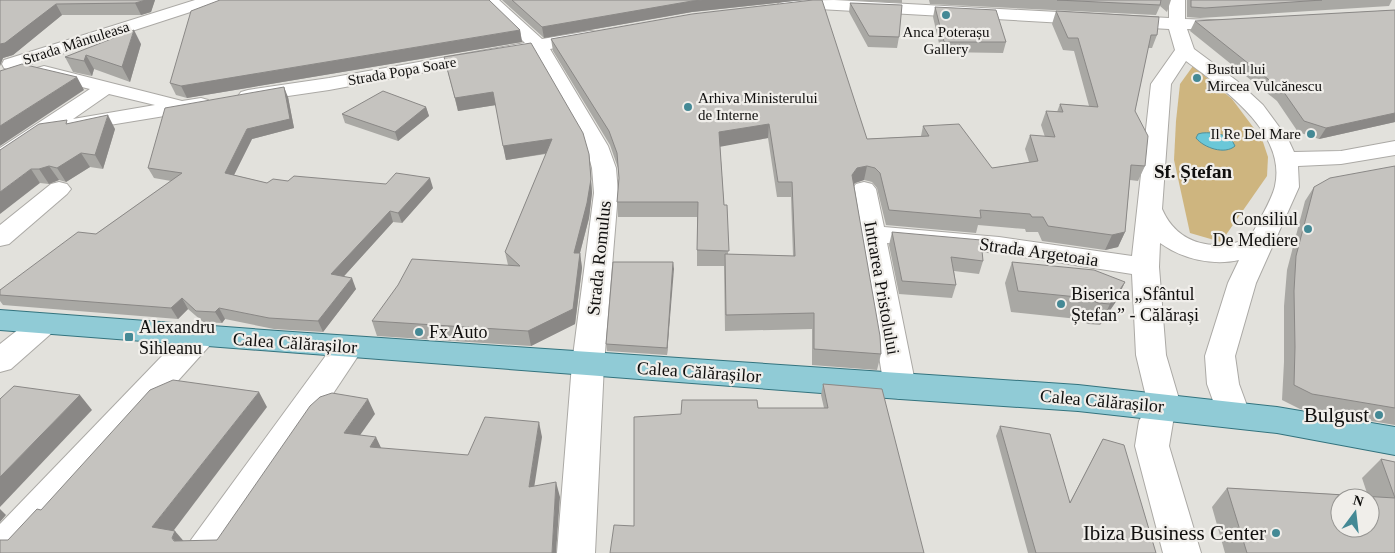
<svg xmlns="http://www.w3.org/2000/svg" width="1395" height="553" font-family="Georgia,serif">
  <rect width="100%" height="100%" fill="#e2e1dc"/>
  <polygon fill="#ceb57f" points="1193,66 1232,99 1262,139 1268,157 1267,176 1221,242 1190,233 1174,160 1176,121 1180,84"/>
  <path fill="#6ac7d8" stroke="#4f909b" d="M1202,133C1213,132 1231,134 1235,146C1225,155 1204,148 1196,138L1198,134Z"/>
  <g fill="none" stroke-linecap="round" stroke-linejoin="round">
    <defs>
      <g id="minor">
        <polygon points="195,0 220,0 218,3 18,68 11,70 4,68 2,64 4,60"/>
        <polygon points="482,0 499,0 542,39 590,31 596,32 599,36 596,40 550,49 608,146 616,168 618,193 604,364 595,553 557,553 572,364 594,193 592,168 586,146 533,52 329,90 248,102 241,100 238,96 241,92 248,90 329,78 525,43"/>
        <path d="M834,0L1169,18V0H1185V19L1235,21L1238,25L1235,29L1229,30L1187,29L1194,49L1237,81L1263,105L1288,139L1294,152L1341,151L1395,141V155L1341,164L1298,166L1299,187L1256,283L1235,356L1239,384L1250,414L1245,423L1233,427L1221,423L1207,384L1205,356L1228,283L1239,260C1213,266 1182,259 1160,243L1159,267L1166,355L1181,406L1173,422L1169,446L1201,553H1163L1135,446L1139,421L1148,405L1136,355L1132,274L999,253L887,243L916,387L911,396L900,399L889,396L884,387L852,189L856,184L864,182L872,184L876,189L884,227L999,237L1132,256L1151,84L1175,50L1169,29L819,9L785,11L779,9L777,6L779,3L785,1ZM1186,61C1222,88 1287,132 1275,186C1272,200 1257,224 1250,238C1216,252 1178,246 1162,209L1171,84Z"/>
        <path d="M44,66L182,101L201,98L208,100L211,104L208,108L201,110L73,131L65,130L63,125L8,163L0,165V148L90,89L37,76L34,72L37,68ZM109,94L155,105L73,119Z"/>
        <polygon points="59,182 67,184 71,189 67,194 9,244 0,246 0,225 51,184"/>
        <polygon points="44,314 54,317 59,324 54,331 11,369 0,372 0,344 34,317"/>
        <polygon points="200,325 211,328 215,336 211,344 23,553 0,553 0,524 189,328"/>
        <polygon points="349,336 360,339 364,347 227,553 186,553 191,540 338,339"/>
      </g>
      <polygon id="major" points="0,310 278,331 1078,385 1277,407 1395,427 1395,455 1277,433 1078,411 900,399 0,330"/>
    </defs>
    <use href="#minor" stroke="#aba9a5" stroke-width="2"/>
    <use href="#major" stroke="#33737e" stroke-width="2"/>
    <use href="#minor" fill="#fff" fill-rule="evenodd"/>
    <use href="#major" fill="#90cbd6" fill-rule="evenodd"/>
  </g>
  <g fill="#a9a8a4" fill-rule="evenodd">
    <polygon points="0,0 155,0 151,12 141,15 62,15 13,55 3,58 0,66"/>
    <polygon points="502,0 803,0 692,12 544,38"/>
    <polygon points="847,0 902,0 902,3"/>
    <polygon points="929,0 1171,0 1167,12 1160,6 1156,15 930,4"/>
    <polygon points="1187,0 1392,0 1389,6 1200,18 1187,17"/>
    <polygon points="850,3 899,37 897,48 868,47 849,12"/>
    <polygon points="935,7 1006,42 1003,53 941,52 933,17"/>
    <polygon points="1395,10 1395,122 1319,139 1298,132 1277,101 1190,31 1195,21"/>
    <path d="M1056,11L1157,35L1152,48H1148L1135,111L1145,166L1138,181L1130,180L1125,232L1118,247L1105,250L1042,241L1038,232H1026L1025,229L978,225L976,233L886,225L877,188L872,182L864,180L855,183L854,184L881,354L877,370L812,365V329L725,331L724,266H697V217H618L617,202L619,178L618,168L610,145L553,51L551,39L867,139L921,136L923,126L992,168L1029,162L1025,149L1030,135L1045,137L1041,125L1046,111L1057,112L1060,104L1089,106L1074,51L1063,50L1052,24ZM768,138L777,197H791L793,256L728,254L727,205H724L720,146Z"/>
    <polygon points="520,30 522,42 187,98 176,95 170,83"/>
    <polygon points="141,44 130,82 94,69 92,76 73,72 65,57"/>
    <polygon points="444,57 589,154 592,193 589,218 580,253 582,268 575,324 531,346 377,336 372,321 508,265 505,252 546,154 506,160 496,105 458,111"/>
    <polygon points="288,97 294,128 252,139 234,175 267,183 288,181 433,188 402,223 393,222 344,276 356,289 323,332 274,329 225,319 222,323 203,322 188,309 178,319 3,305 0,301 0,290 96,234 171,181 154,178 148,168"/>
    <polygon points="426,107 429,116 398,141 345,123 342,114"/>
    <polygon points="69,123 115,129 103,169 90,167 66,182 59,180 49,184 40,183 0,150"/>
    <polygon points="1395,166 1395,425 1300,409 1282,400 1284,362 1284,306 1287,270 1305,201 1314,187"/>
    <polygon points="892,232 983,261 979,274 954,271 956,285 952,298 899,294 889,245"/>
    <polygon points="673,262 667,355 607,351 606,344"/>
    <polygon points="1012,262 1125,282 1115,303 1100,325 1088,324 1078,319 1011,312 1005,283"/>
    <polygon points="823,384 882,389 634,526 681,414 758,408 824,408 821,395"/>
    <polygon points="1000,426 1070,502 1103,439 1156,553 1028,553 996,436"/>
    <polygon points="1381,459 1395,462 1395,553 1225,553 1212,507 1227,488 1368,496 1362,478"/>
  </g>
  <g fill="#8a8886">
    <polygon points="146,0 155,0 151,12 141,15 135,3"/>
    <polygon points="703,0 803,0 692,12 544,38 542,27 692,1"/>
    <polygon points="56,4 62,15 13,55 3,58 0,66 0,44"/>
    <polygon points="134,30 141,44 130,82 122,67"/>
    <polygon points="520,30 522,42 187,98 181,86"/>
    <polygon points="86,55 94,69 92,76 84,61"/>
    <polygon points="77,77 84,90 0,146 0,126"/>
    <polygon points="284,87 288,97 294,128 252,139 230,183 225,173 247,129"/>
    <polygon points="493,92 496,105 458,111 455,98"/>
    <polygon points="426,107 429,116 398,141 395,132"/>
    <polygon points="1395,113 1395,122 1319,139 1326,128"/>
    <polygon points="108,115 115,129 103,169 95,155"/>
    <polygon points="769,124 768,138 719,147 719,132"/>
    <polygon points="552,139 554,152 506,160 503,146"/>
    <polygon points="81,153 90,167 66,182 57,168"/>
    <polygon points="589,154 592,193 589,218 576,268 574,253"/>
    <polygon points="49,166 59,180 49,184 39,169"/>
    <polygon points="867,166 864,180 855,183 850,189 852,175 857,168"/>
    <polygon points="31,169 40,183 0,214 0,192"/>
    <polygon points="430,178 433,188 402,223 398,213"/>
    <polygon points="390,211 393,222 336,285 331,274"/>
    <polygon points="1125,232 1118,247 1105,250 1112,235"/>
    <polygon points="580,253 582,268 575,324 531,346 528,331"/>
    <polygon points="673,262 674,269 667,355 667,348"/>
    <polygon points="352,278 356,289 323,332 318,321"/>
    <polygon points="1125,282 1115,303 1100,325 1110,304"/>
    <polygon points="182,298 188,309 178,319 171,308"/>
    <polygon points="219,308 225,319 222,323 215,312"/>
    <polygon points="259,392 267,407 165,542 152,527"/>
    <polygon points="80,395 92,410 0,507 0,477"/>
    <polygon points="368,399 375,414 351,448 344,433"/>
    <polygon points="539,422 542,437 532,501 529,487"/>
    <polygon points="376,437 383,452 370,447"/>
    <polygon points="556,482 560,497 556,553 552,553"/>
    <polygon points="0,509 6,515 0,522"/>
    <polygon points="175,531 187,545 185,553 172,538"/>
  </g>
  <g fill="#c5c3bf" stroke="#8a8886" fill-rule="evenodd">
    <polygon points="0,0 146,0 135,3 56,4 5,43 0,44"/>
    <polygon points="220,0 489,0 520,30 181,86 170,83 191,11"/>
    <polygon points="512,0 703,0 692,1 542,27"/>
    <polygon points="813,0 822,0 867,139 929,136 923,126 959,124 992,168 1038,161 1030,135 1055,137 1046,111 1063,112 1060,104 1098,107 1078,38 1068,38 1056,11 1159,17 1157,35 1151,35 1135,111 1148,136 1145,166 1131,165 1125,232 1112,235 1048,226 1043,217 1032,217 1030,214 980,210 981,218 889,210 880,173 875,168 867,166 857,168 852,175 880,336 881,354 814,349 814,313 726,315 725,254 795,256 792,182 778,182 769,124 719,132 724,205 727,205 729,251 697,250 698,202 617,202 619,178 617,153 609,131 551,39 692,14"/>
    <polygon points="1057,0 1161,0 1160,5"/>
    <polygon points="1191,0 1322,0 1205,8 1191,7"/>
    <polygon points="850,3 902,5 899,37 869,36"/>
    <polygon points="935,7 996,10 1006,42 944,42"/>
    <polygon points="1395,10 1395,113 1326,128 1304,121 1283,91 1195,21"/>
    <polygon points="134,30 122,67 86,55 84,61 65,57"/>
    <polygon points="531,43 583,133 589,154 591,179 587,203 574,253 580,253 573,309 528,331 372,321 398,285 412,259 520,266 505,252 552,139 503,146 493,92 455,98 444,57"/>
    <polygon points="22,64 77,77 0,126 0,71"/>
    <polygon points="284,87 290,119 247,129 225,173 267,183 273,179 288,181 294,176 386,184 396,173 430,178 398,213 390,211 331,274 352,278 318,321 269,318 219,308 215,312 196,311 182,298 171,308 0,295 0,290 78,232 96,234 182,173 148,168 165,108"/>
    <polygon points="383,91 426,107 395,132 342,114"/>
    <polygon points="108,115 95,155 81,153 57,168 49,166 39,169 31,169 0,192 0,150 39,124 67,120 66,124"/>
    <polygon points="1395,166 1395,408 1312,394 1294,385 1295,347 1294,291 1296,256 1314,187 1330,178"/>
    <polygon points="892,232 981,240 983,261 951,257 956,285 902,281"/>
    <polygon points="613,262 673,262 667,348 606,344"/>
    <polygon points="1012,262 1094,270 1125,282 1110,304 1098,303 1087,298 1018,291"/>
    <polygon points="173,380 259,392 152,527 175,531 172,538 174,541 217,540 310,406 320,397 332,393 368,399 344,433 376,437 370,447 468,455 485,417 539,422 529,487 556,482 552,553 0,553 0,540 8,540 37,509 41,510 150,390"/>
    <polygon points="823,384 882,389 924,553 610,553 614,525 634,526 634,417 681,414 682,400 757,400 758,408 828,408"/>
    <polygon points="14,386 80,395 0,477 0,399"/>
    <polygon points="1000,426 1050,434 1070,503 1103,439 1124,445 1156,553 1036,553"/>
    <path d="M1381,459L1395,462V553H1247L1227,488L1395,498ZM1340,498H1370V528H1340Z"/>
  </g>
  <g fill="#448995" stroke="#f0eeea" stroke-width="2">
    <circle cx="946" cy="15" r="5"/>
    <circle cx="1197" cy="78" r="5"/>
    <circle cx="688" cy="107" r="5"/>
    <circle cx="1311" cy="134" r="5"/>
    <circle cx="1308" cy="229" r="5"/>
    <circle cx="1061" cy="304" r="5"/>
    <circle cx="419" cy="332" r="5"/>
    <rect x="124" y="332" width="10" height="10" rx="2.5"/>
    <circle cx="1379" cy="415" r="5"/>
    <circle cx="1276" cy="533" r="5"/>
  </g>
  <g text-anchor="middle" stroke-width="4.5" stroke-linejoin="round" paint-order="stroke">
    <g font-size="15" fill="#100f0e" stroke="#f0eeea" text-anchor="start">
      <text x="946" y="37" text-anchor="middle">Anca Poterașu<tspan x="946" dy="17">Gallery</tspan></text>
      <text x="1207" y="74">Bustul lui<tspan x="1207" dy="17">Mircea Vulcănescu</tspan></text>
      <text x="698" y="103">Arhiva Ministerului<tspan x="698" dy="17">de Interne</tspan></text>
      <text x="1301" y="139" text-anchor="end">Il Re Del Mare</text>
    </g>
    <g font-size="15" fill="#100f0e" stroke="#f0eeea">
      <text transform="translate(76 43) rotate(-18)" y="5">Strada Mântuleasa</text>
      <text transform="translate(402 71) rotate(-10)" y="5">Strada Popa Soare</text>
    </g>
    <g font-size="18" fill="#100f0e" stroke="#f0eeea" text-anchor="start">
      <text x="1298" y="225" text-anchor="end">Consiliul<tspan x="1298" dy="21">De Mediere</tspan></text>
      <text x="1071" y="300">Biserica „Sfântul<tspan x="1071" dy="21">Ștefan” - Călărași</tspan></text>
      <text x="139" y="333">Alexandru<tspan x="139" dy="21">Sihleanu</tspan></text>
      <text x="429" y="338">Fx Auto</text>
    </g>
    <g font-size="18" fill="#100f0e" stroke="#f0eeea">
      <text transform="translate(1039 252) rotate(8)" y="6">Strada Argetoaia</text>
      <text transform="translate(599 258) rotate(-84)" y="6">Strada Romulus</text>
      <text transform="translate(882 288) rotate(80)" y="6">Intrarea Pristolului</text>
      <text transform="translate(295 343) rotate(4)" y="6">Calea Călărașilor</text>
      <text transform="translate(699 372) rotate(4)" y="6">Calea Călărașilor</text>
      <text transform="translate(1102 401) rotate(5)" y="6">Calea Călărașilor</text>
    </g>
    <g font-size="19" font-weight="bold" fill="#100f0e" stroke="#f0eeea">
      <text x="1193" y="178">Sf. Ștefan</text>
    </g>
    <g font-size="21" fill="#100f0e" stroke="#f0eeea" text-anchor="end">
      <text x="1369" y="422">Bulgust</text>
      <text x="1266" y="540">Ibiza Business Center</text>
    </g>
  </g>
  <g transform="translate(1355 513) rotate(15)"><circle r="24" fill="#f0eeea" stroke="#969592"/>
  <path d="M0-4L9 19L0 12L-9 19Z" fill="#448995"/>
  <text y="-8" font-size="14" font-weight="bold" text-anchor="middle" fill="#100f0e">N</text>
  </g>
</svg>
